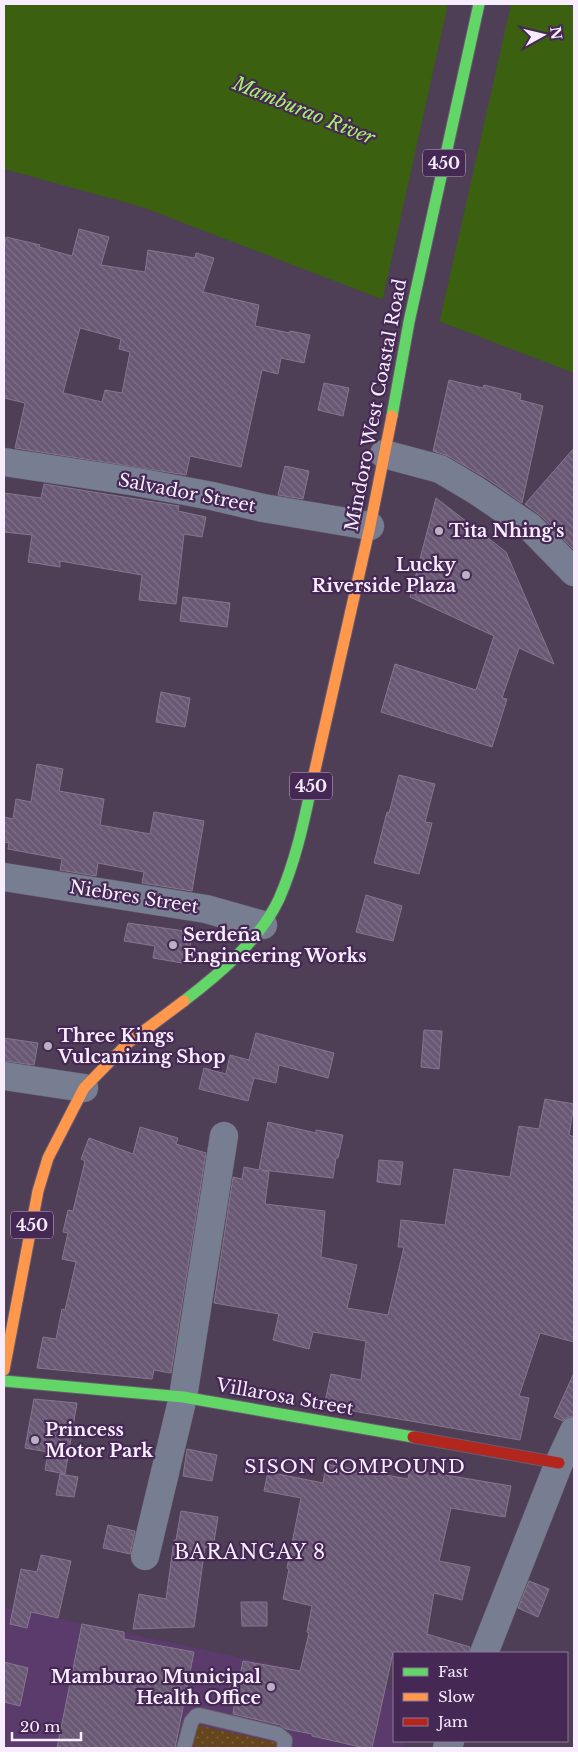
<svg xmlns="http://www.w3.org/2000/svg" width="578" height="1752" font-family="'Libre Baskerville',serif">
  <defs>
    <pattern id="grass-dots" width="8" height="8" patternUnits="userSpaceOnUse" patternTransform="scale(1.25)"><rect width="8" height="8" fill="#65451b"/><path d="M2 2h.1M6 6h.1" fill="none" stroke="#7c603d" stroke-width="1.8" stroke-linecap="round"/></pattern>
    <pattern id="building-back-hatch" width="6" height="6" patternUnits="userSpaceOnUse" patternTransform="scale(1.25)"><rect width="6" height="6" fill="#695873"/><path d="M-1 5l2 2M0 0l6 6M5-1l2 2" fill="none" stroke="#7f7088"/></pattern>
  </defs>
  <rect width="100%" height="100%" fill="#4e3e56"/>
  <polygon fill="#5a3b6b" points="4,1607 394,1690 394,1741 406,1741 404,1748 4,1748"/>
  <polygon fill="url(#grass-dots)" points="192,1724 283,1744 282,1748 187,1748"/>
  <polygon fill="#3b6010" points="4,4 566,4 574,9 574,373 142,207 4,169"/>
  <polygon fill="#4e3e56" points="448,4 511,4 439,324 382,302"/>
  <g fill="url(#building-back-hatch)" stroke="#84778c" fill-rule="evenodd">
    <path d="M79,229L109,237L101,265L145,272L148,250L195,258L196,253L214,258L203,292L259,305L255,326L290,333V331L310,335L304,363L281,358L278,374L262,370L241,467L190,456L186,475L15,448L25,403L4,398V250L6,237L40,245L39,247L72,256ZM80,328L121,339L119,349L130,352L122,393L105,390L102,402L63,393Z"/>
    <polygon points="449,380 483,388 484,385 521,394 520,400 543,406 522,503 486,478 448,456 433,451"/>
    <polygon points="324,383 349,388 343,416 318,410"/>
    <polygon points="574,448 574,550 541,516 525,504"/>
    <polygon points="285,466 309,471 303,499 278,495"/>
    <polygon points="44,484 179,506 178,511 206,517 202,537 184,534 176,604 139,600 142,575 60,561 60,567 28,562 32,535 4,532 4,493 41,498"/>
    <polygon points="436,498 506,552 554,664 519,648 502,698 507,699 492,747 381,712 395,664 476,690 494,636 410,597"/>
    <polygon points="183,597 230,603 227,627 180,621"/>
    <polygon points="161,692 190,698 185,727 156,722"/>
    <polygon points="37,764 63,769 59,791 104,799 100,825 150,834 154,812 204,821 192,891 142,883 144,872 98,863 96,876 60,870 62,859 8,849 9,843 4,842 4,817 13,819 16,799 31,802"/>
    <polygon points="399,775 435,784 425,822 432,823 419,874 374,863 387,812 389,813"/>
    <polygon points="366,895 402,906 393,941 356,932"/>
    <polygon points="128,923 192,932 188,964 153,958 155,946 124,941"/>
    <polygon points="424,1030 442,1031 439,1069 421,1067"/>
    <polygon points="256,1033 334,1053 328,1078 279,1065 276,1083 254,1078 248,1101 199,1089 204,1068 226,1074 230,1055 249,1060"/>
    <polygon points="4,1038 38,1043 34,1065 4,1061"/>
    <polygon points="545,1099 574,1104 569,1135 574,1137 574,1342 540,1333 519,1396 529,1398 520,1440 324,1406 331,1374 361,1380 366,1341 313,1332 309,1349 273,1340 279,1314 214,1303 233,1177 242,1179 244,1167 259,1170 268,1122 316,1133 316,1130 343,1135 338,1158 336,1158 333,1178 262,1170 269,1172 265,1204 325,1211 321,1257 357,1265 347,1308 388,1315 404,1247 398,1247 401,1220 445,1225 454,1169 510,1177 519,1126 539,1129"/>
    <polygon points="140,1127 178,1138 176,1144 206,1153 171,1373 154,1370 152,1379 37,1368 43,1337 56,1339 62,1309 65,1310 76,1262 62,1259 68,1233 63,1232 68,1210 73,1211 85,1161 81,1159 89,1138 133,1154"/>
    <polygon points="379,1160 403,1162 400,1185 377,1182"/>
    <polygon points="574,1373 574,1416 566,1418 563,1421 554,1417"/>
    <polygon points="34,1399 77,1403 65,1474 45,1470 48,1452 25,1448"/>
    <polygon points="187,1449 217,1455 212,1481 183,1476"/>
    <polygon points="326,1464 408,1479 410,1469 511,1486 505,1517 451,1508 439,1561 470,1567 462,1600 434,1593 427,1634 470,1647 469,1653 393,1653 372,1748 365,1748 312,1736 312,1734 286,1729 280,1725 233,1714 235,1700 228,1699 232,1675 240,1676 243,1661 300,1671 309,1633 307,1632 312,1606 283,1599 289,1569 287,1568 301,1498 264,1491 268,1472 323,1483"/>
    <polygon points="60,1474 78,1477 74,1497 56,1495"/>
    <polygon points="181,1511 218,1517 213,1548 205,1547 194,1627 133,1629 139,1594 166,1599 174,1540 176,1540"/>
    <polygon points="108,1525 135,1531 130,1554 103,1548"/>
    <polygon points="41,1555 71,1561 58,1618 31,1612 27,1628 10,1624 21,1569 37,1572"/>
    <polygon points="529,1581 549,1589 538,1617 518,1608"/>
    <polygon points="241,1602 267,1602 267,1626 242,1626"/>
    <polygon points="82,1624 124,1632 124,1639 194,1652 175,1748 57,1748"/>
    <polygon points="4,1662 28,1668 20,1706 4,1702"/>
  </g>
  <g fill="none" stroke-linecap="round" stroke-linejoin="round">
    <defs>
      <polyline id="lane" points="184,1748 191,1722 196,1716 199,1715 278,1734 285,1740 284,1748"/>
      <g id="street">
        <polyline points="384,454 440,469 477,491 530,527 574,572"/>
        <polyline points="4,462 137,482 212,496 263,508 370,526"/>
        <polyline points="4,877 206,909 263,925"/>
        <polyline points="4,1076 84,1088"/>
        <polyline points="145,1556 183,1397 224,1136"/>
        <polyline points="484,1653 559,1463 574,1431"/>
        <polyline points="447,1748 450,1741"/>
      </g>
      <g id="fast">
        <polyline points="392,416 409,322 479,4"/>
        <path d="M184,1001C218,975 260,940 279,899C295,863 304,822 312,783"/>
        <polyline points="4,1381 183,1397 413,1437"/>
      </g>
      <g id="slow">
        <polyline points="312,783 370,526 392,416"/>
        <polyline points="4,1370 38,1191 48,1158 84,1088 129,1042 184,1001"/>
      </g>
      <polyline id="jam" points="413,1437 559,1463"/>
    </defs>
    <use href="#lane" stroke="#685c6f" stroke-width="16"/>
    <use href="#street" stroke="#685c6f" stroke-width="29"/>
    <use href="#fast" stroke="#685c6f" stroke-width="13"/>
    <use href="#slow" stroke="#685c6f" stroke-width="13"/>
    <use href="#jam" stroke="#685c6f" stroke-width="13"/>
    <use href="#lane" stroke="#777e92" stroke-width="14"/>
    <use href="#street" stroke="#777e92" stroke-width="28"/>
    <use href="#fast" stroke="#63d668" stroke-width="11"/>
    <use href="#slow" stroke="#ff974d" stroke-width="11"/>
    <use href="#jam" stroke="#b3261e" stroke-width="11"/>
  </g>
  <g fill="#bcb0c3" stroke="#462855" stroke-width="2">
    <circle cx="439" cy="531" r="5"/>
    <circle cx="466" cy="575" r="5"/>
    <circle cx="173" cy="945" r="5"/>
    <circle cx="48" cy="1046" r="5"/>
    <circle cx="35" cy="1440" r="5"/>
    <circle cx="271" cy="1687" r="5"/>
  </g>
  <g text-anchor="middle" stroke-width="4.5" stroke-linejoin="round" paint-order="stroke">
    <g fill="#462855" stroke="#c2b2cb" stroke-width="1">
      <rect x="423" y="149.5" width="42" height="27" rx="4"/>
      <rect x="290" y="772.5" width="42" height="27" rx="4"/>
      <rect x="11" y="1211.5" width="42" height="27" rx="4"/>
    </g>
    <g font-size="16" font-weight="bold" fill="#f7edfe">
      <text x="444" y="169">450</text>
      <text x="311" y="792">450</text>
      <text x="32" y="1231">450</text>
    </g>
    <g font-size="18" fill="#f7edfe" stroke="#462855">
      <text transform="translate(376 405) rotate(-79)" y="6">Mindoro West Coastal Road</text>
      <text transform="translate(187 493) rotate(11)" y="6">Salvador Street</text>
      <text transform="translate(134 897) rotate(9)" y="6">Niebres Street</text>
      <text transform="translate(285 1397) rotate(10)" y="6">Villarosa Street</text>
    </g>
    <g font-size="18" font-weight="bold" fill="#f7edfe" stroke="#462855" text-anchor="start">
      <text x="449" y="537">Tita Nhing's</text>
      <text x="456" y="571" text-anchor="end">Lucky<tspan x="456" dy="21">Riverside Plaza</tspan></text>
      <text x="183" y="941">Serdeña<tspan x="183" dy="21">Engineering Works</tspan></text>
      <text x="58" y="1042">Three Kings<tspan x="58" dy="21">Vulcanizing Shop</tspan></text>
      <text x="45" y="1436">Princess<tspan x="45" dy="21">Motor Park</tspan></text>
      <text x="261" y="1683" text-anchor="end">Mamburao Municipal<tspan x="261" dy="21">Health Office</tspan></text>
    </g>
    <g font-size="19" font-style="italic" fill="#a7f16a" stroke="#462855">
      <text transform="translate(304 110) rotate(22)" y="7">Mamburao River</text>
    </g>
    <g font-size="19" letter-spacing="1" fill="#f7edfe" stroke="#462855">
      <text x="355" y="1473">SISON COMPOUND</text>
    </g>
    <g font-size="20" letter-spacing="1" fill="#f7edfe" stroke="#462855">
      <text x="250" y="1559">BARANGAY 8</text>
    </g>
  </g>
  <rect width="578" height="1752" fill="none" stroke="#f7edfe" stroke-width="10"/>
  <rect x="393" y="1652" width="175" height="90" fill="#462855" stroke="#8d7799"/>
  <rect x="403" y="1668" width="25" height="8" fill="#63d668" stroke="#8d7799"/>
  <text x="438" y="1677" font-size="15" fill="#f7edfe">Fast</text>
  <rect x="403" y="1693" width="25" height="8" fill="#ff974d" stroke="#8d7799"/>
  <text x="438" y="1702" font-size="15" fill="#f7edfe">Slow</text>
  <rect x="403" y="1718" width="25" height="8" fill="#b3261e" stroke="#8d7799"/>
  <text x="438" y="1727" font-size="15" fill="#f7edfe">Jam</text>
  <g transform="translate(543 35) rotate(82)" stroke="#462855" stroke-width="4" paint-order="stroke">
  <path d="M0-4L9 19L0 12L-9 19Z" fill="#f7edfe"/>
  <text y="-8" font-size="14" font-weight="bold" text-anchor="middle" fill="#f7edfe">N</text>
  </g>
  <path d="M12 1732v8h69v-8" fill="none" stroke="#f7edfe" stroke-width="2.5"/>
  <text x="20" y="1732" font-size="15" fill="#f7edfe" stroke="#462855" stroke-width="4" paint-order="stroke">20 m</text>
</svg>
